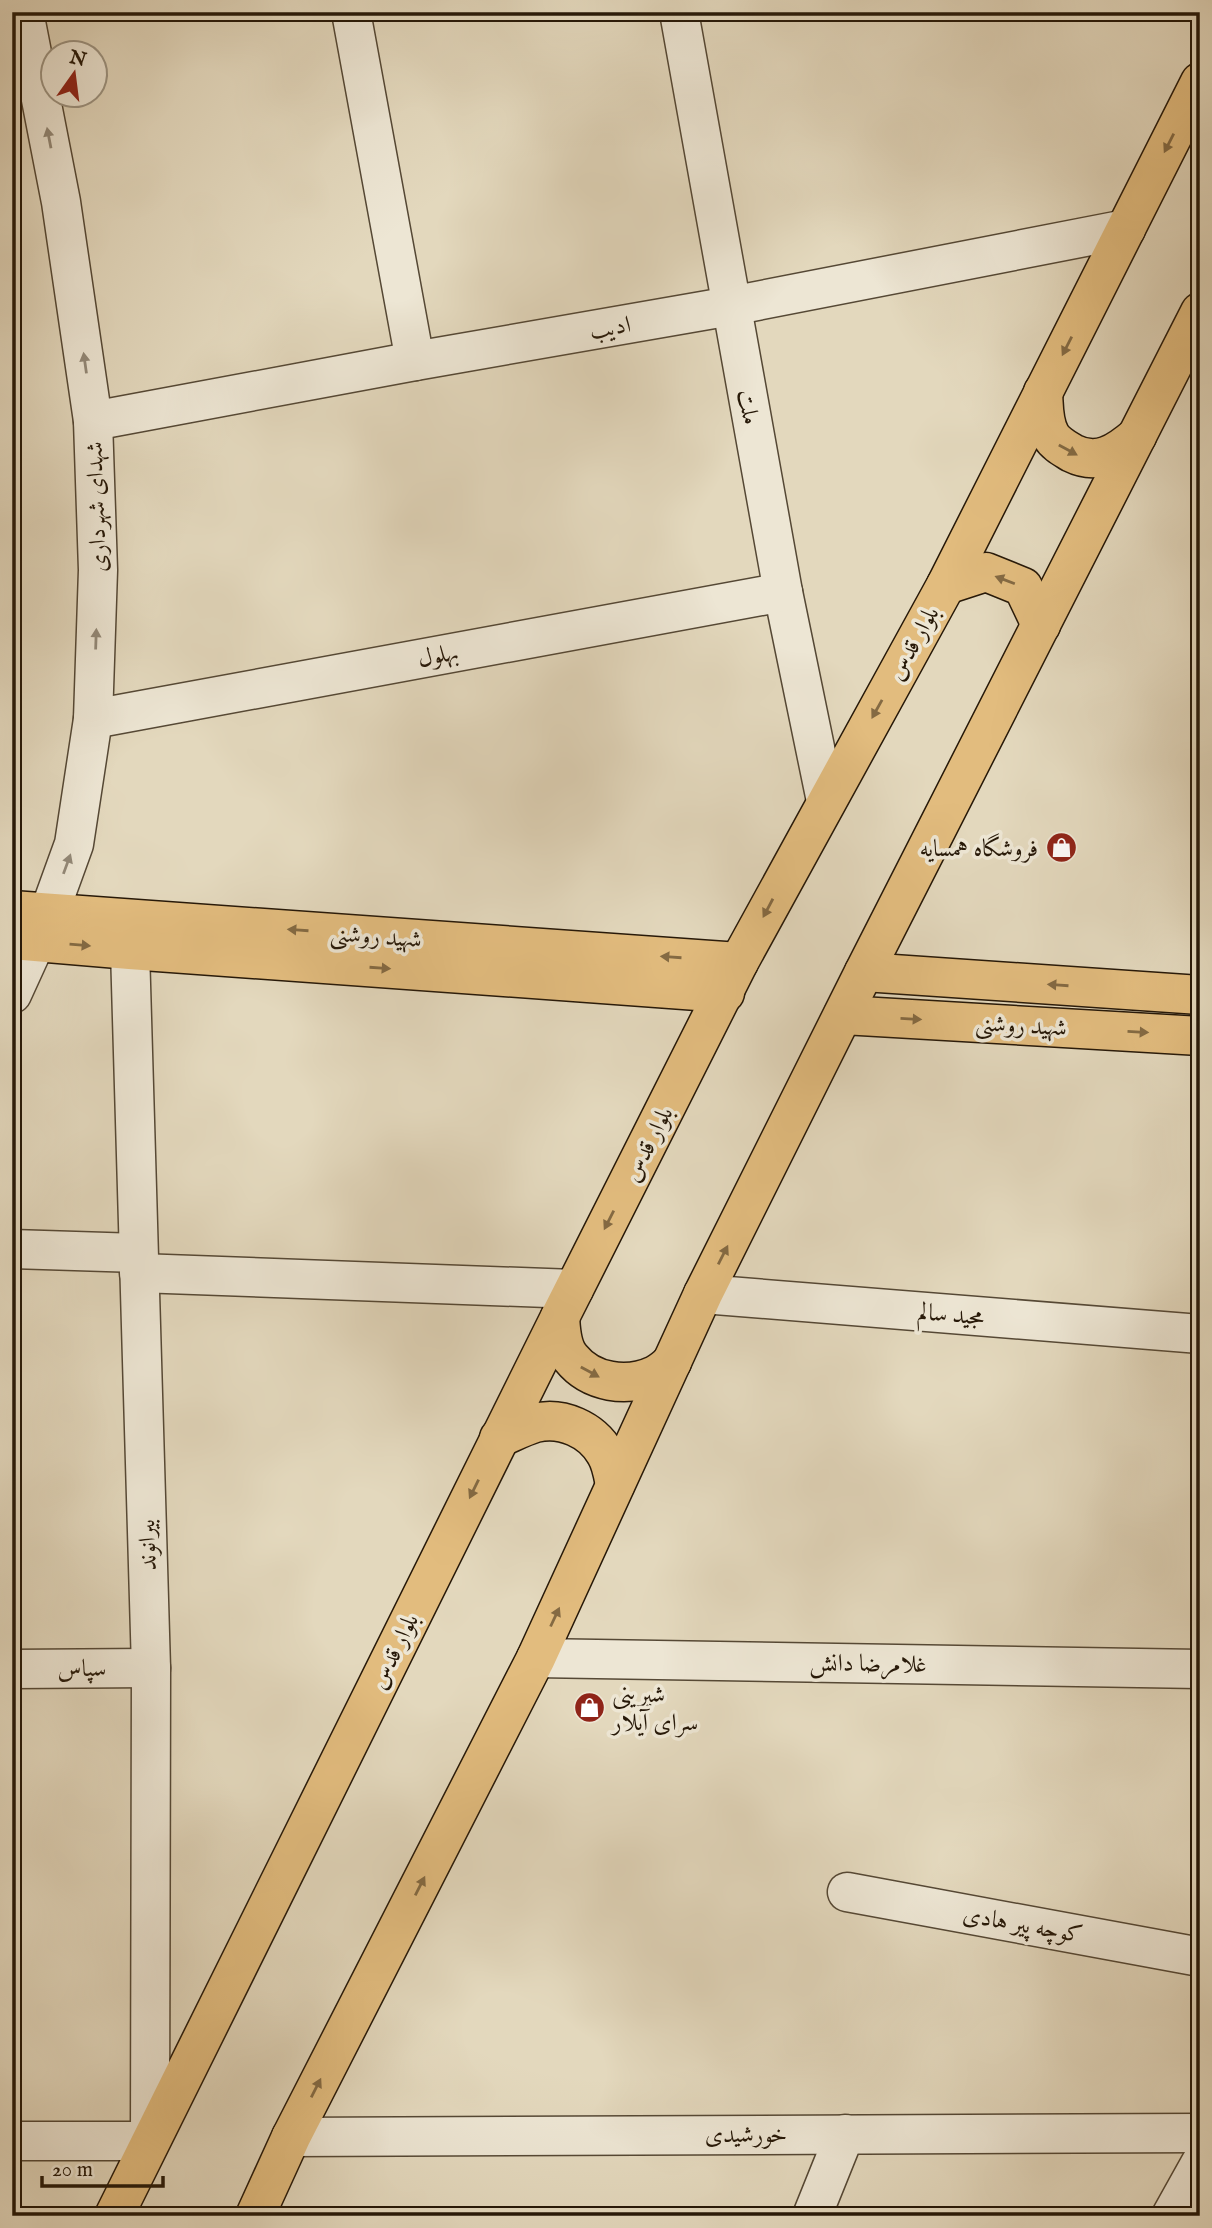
<svg xmlns="http://www.w3.org/2000/svg" width="1212" height="2228" font-family="'IM FELL English',Amiri,serif">
  <rect width="100%" height="100%" fill="#e3d8bd"/>
  <filter id="stains"><feTurbulence type="fractalNoise" baseFrequency=".00286" numOctaves="4"/><feColorMatrix values="0 0 0 0 .2 0 0 0 0 .09 0 0 0 0 .02 0 0 0 .5 -.17"/></filter>
  <radialGradient id="worn" r=".72"><stop offset=".6" stop-color="#630" stop-opacity="0"/><stop offset="1" stop-color="#630" stop-opacity=".3"/></radialGradient>
  <g fill="none" stroke-linecap="round" stroke-linejoin="round">
    <defs>
      <g id="minor">
        <polyline points="351,12 415,361"/>
        <polyline points="679,12 783,592 826,801"/>
        <polyline points="93,421 415,361 731,306 1126,229"/>
        <polyline points="93,719 783,592"/>
        <polyline points="12,994 49,913 74,844 93,719 98,570 93,421 61,202 24,12"/>
        <polyline points="12,1249 138,1253"/>
        <polyline points="139,1273 574,1289"/>
        <polyline points="703,1294 1200,1334"/>
        <polyline points="536,1658 1200,1669"/>
        <polyline points="12,1669 151,1668"/>
        <polyline points="847,1892 1200,1957"/>
        <polyline points="291,2137 1200,2133"/>
        <polyline points="12,2141 150,2141 151,1668 130,950"/>
        <polyline points="812,2216 845,2134"/>
        <polyline points="1171,2216 1200,2164"/>
      </g>
      <g id="major">
        <path d="M1043,392C1044,407 1043,423 1051,436C1056,444 1064,448 1072,453C1098,466 1117,453 1137,436"/>
        <polyline points="946,585 986,572 1023,587 1041,625"/>
        <polyline points="12,910 739,962"/>
        <polyline points="12,940 130,950 725,993"/>
        <polyline points="864,972 1200,995"/>
        <polyline points="843,1015 1200,1036"/>
        <path d="M560,1317C561,1330 561,1347 571,1358C591,1383 627,1388 655,1375C661,1372 667,1367 672,1362"/>
        <path d="M499,1438C511,1433 522,1427 535,1423C562,1416 592,1430 605,1453C611,1462 613,1475 615,1485"/>
        <polyline points="114,2216 560,1317 739,962 946,585 1200,82"/>
        <polyline points="255,2216 291,2137 536,1658 703,1294 864,972 1200,312"/>
      </g>
    </defs>
    <use href="#minor" stroke="#554835" stroke-width="41"/>
    <use href="#major" stroke="#261808" stroke-width="41"/>
    <use href="#minor" stroke="#ede6d4" stroke-width="38"/>
    <use href="#major" stroke="#e2bc7e" stroke-width="38"/>
  </g>
  <defs><path id="oneway-solid" d="M-6-.8H1V-3.2L6.5 0L1 3.2V.8H-6Z" transform="scale(1.75)"/></defs>
  <g fill="#938978">
    <use href="#oneway-solid" transform="translate(49 138) rotate(-101)"/>
    <use href="#oneway-solid" transform="translate(85 363) rotate(-98)"/>
    <use href="#oneway-solid" transform="translate(96 639) rotate(-88)"/>
    <use href="#oneway-solid" transform="translate(67 864) rotate(-70)"/>
  </g>
  <g fill="#846a43">
    <use href="#oneway-solid" transform="translate(1169 143) rotate(117)"/>
    <use href="#oneway-solid" transform="translate(1067 346) rotate(117)"/>
    <use href="#oneway-solid" transform="translate(1068 450) rotate(29)"/>
    <use href="#oneway-solid" transform="translate(1005 580) rotate(-159)"/>
    <use href="#oneway-solid" transform="translate(877 709) rotate(119)"/>
    <use href="#oneway-solid" transform="translate(768 908) rotate(118)"/>
    <use href="#oneway-solid" transform="translate(298 930) rotate(-176)"/>
    <use href="#oneway-solid" transform="translate(80 945) rotate(5)"/>
    <use href="#oneway-solid" transform="translate(671 957) rotate(-176)"/>
    <use href="#oneway-solid" transform="translate(380 968) rotate(4)"/>
    <use href="#oneway-solid" transform="translate(1058 985) rotate(-176)"/>
    <use href="#oneway-solid" transform="translate(911 1019) rotate(3)"/>
    <use href="#oneway-solid" transform="translate(1138 1032) rotate(3)"/>
    <use href="#oneway-solid" transform="translate(609 1220) rotate(117)"/>
    <use href="#oneway-solid" transform="translate(723 1255) rotate(-63)"/>
    <use href="#oneway-solid" transform="translate(590 1372) rotate(29)"/>
    <use href="#oneway-solid" transform="translate(474 1489) rotate(116)"/>
    <use href="#oneway-solid" transform="translate(555 1617) rotate(-65)"/>
    <use href="#oneway-solid" transform="translate(420 1886) rotate(-63)"/>
    <use href="#oneway-solid" transform="translate(316 2088) rotate(-63)"/>
  </g>
  <defs>
    <symbol id="shop-disc" viewBox="-11 -11 22 22"><circle r="9.5" fill="#8f2418" stroke="#ede6d4"/><path d="M-5-2.5h2.3a2.7 3.5 0 0 1 5.4 0H5L5.5 6h-11ZM-1.5-2.5h3a1.5 2.3 0 0 0-3 0Z" fill="#fff"/></symbol>
  </defs>
  <g fill-rule="evenodd">
    <use href="#shop-disc" x="1044" y="830" width="35" height="35"/>
    <use href="#shop-disc" x="572" y="1690" width="35" height="35"/>
  </g>
  <g text-anchor="middle" stroke-width="7" stroke-linejoin="round" paint-order="stroke">
    <g font-size="24" fill="#261808" stroke="#ede6d4">
      <text transform="translate(610 327) rotate(-10)" y="8">ادیب</text>
      <text transform="translate(749 407) rotate(80)" y="8">ملت</text>
      <text transform="translate(96 507) rotate(-92)" y="8">شهدای شهرداری</text>
      <text transform="translate(913 643) rotate(-61)" y="8">بلوار قدس</text>
      <text transform="translate(438 655) rotate(-10)" y="8">بهلول</text>
      <text transform="translate(376 936) rotate(4)" y="8">شهید روشنی</text>
      <text transform="translate(1021 1025) rotate(3)" y="8">شهید روشنی</text>
      <text transform="translate(648 1144) rotate(-63)" y="8">بلوار قدس</text>
      <text transform="translate(951 1314) rotate(5)" y="8">مجید سالم</text>
      <text transform="translate(147 1545) rotate(-92)" y="8">بیرانوند</text>
      <text transform="translate(394 1651) rotate(-64)" y="8">بلوار قدس</text>
      <text transform="translate(868 1663) rotate(1)" y="8">غلامرضا دانش</text>
      <text x="82" y="1676">سپاس</text>
      <text transform="translate(1023 1924) rotate(10)" y="8">کوچه پیر هادی</text>
      <text x="746" y="2142">خورشیدی</text>
    </g>
    <g font-size="24" fill="#261808" stroke="#ede6d4" text-anchor="end">
      <text x="1038" y="856">فروشگاه همسایه</text>
      <text x="612" y="1702" text-anchor="start">شیرینی<tspan x="612" dy="28">سرای آیلار</tspan></text>
    </g>
  </g>
  <rect width="1212" height="2228" fill="none" stroke="#e3d8bd" stroke-width="42"/>
  <rect x="14" y="14" width="1184" height="2200" fill="none" stroke="#261808" stroke-width="3.5"/>
  <rect x="21" y="21" width="1170" height="2186" fill="none" stroke="#261808" stroke-width="2"/>
  <g transform="translate(74 74) rotate(14)"><circle r="33" fill="#ede6d4" stroke="#9d9482" stroke-width="2"/>
  <path d="M0-5L12 26L0 18L-12 26Z" fill="#8f2418"/>
  <text y="-10" font-size="19" font-weight="bold" text-anchor="middle" fill="#261808">N</text>
  </g>
  <path d="M42 2176v10h121v-10" fill="none" stroke="#261808" stroke-width="3.5"/>
  <text x="52" y="2176" font-size="21" fill="#261808" stroke="#ede6d4" stroke-width="5" paint-order="stroke">20 m</text>
  <rect width="100%" height="100%" filter="url(#stains)"/>
  <rect width="100%" height="100%" fill="url(#worn)"/>
</svg>
